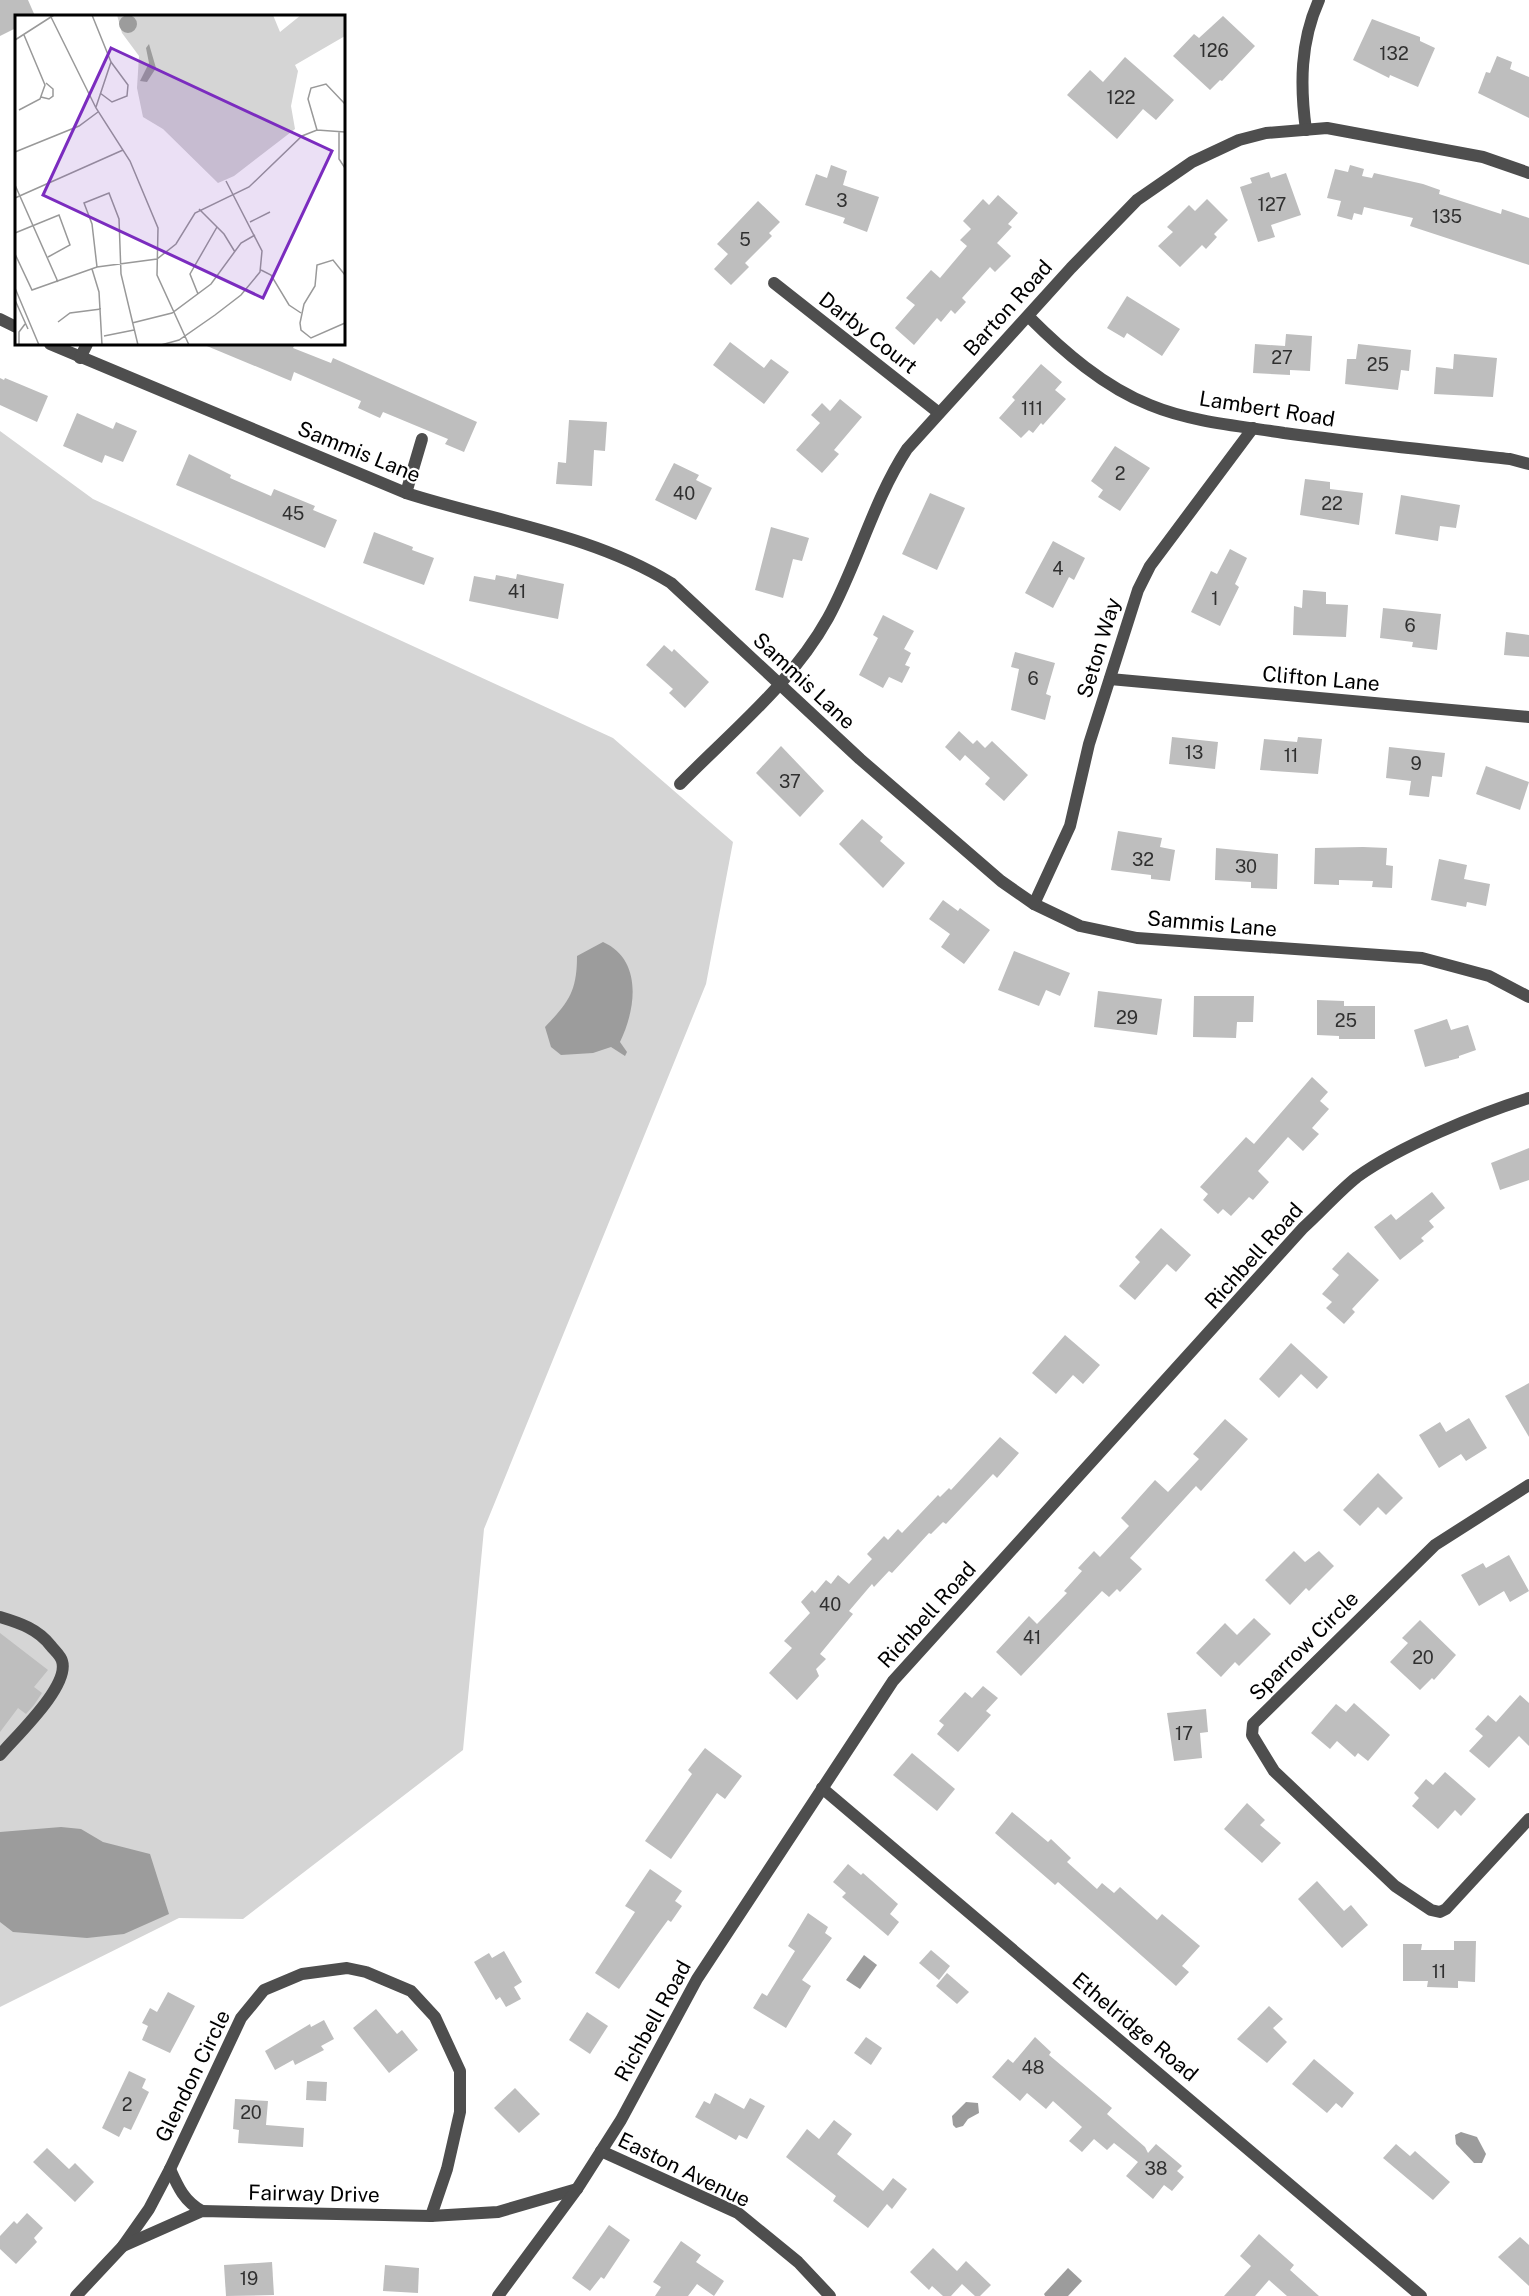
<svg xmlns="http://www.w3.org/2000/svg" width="1529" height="2296" font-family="'Public Sans',sans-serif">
  <rect width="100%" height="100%" fill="#fff"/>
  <polygon fill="#d5d5d5" points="0,431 93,499 613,738 733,842 706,984 484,1529 463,1750 243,1919 179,1918 0,2007"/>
  <g fill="#9c9c9c">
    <path d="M603,942C643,960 636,1009 620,1042L627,1052L625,1056L611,1047L593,1053L561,1055L551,1047L545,1027C569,1002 577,991 577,956Z"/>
    <polygon points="61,1827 81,1829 103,1842 150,1854 169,1914 124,1934 87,1938 13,1932 0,1922 0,1832"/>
    <polygon points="864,1955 877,1965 860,1989 846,1980"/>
    <polygon points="966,2102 978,2103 979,2113 968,2119 963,2126 956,2128 953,2125 952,2116"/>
    <polygon points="1461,2132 1477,2137 1486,2154 1482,2163 1474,2163 1456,2144 1455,2135"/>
    <polygon points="1068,2268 1082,2281 1068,2296 1045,2296 1044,2294"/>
  </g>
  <g fill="#bebebe">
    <polygon points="0,0 28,0 35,16 16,16 16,28 0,36"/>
    <polygon points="1223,16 1255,46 1222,81 1220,80 1210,90 1173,56 1194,34 1199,38"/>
    <polygon points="1372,19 1420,37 1420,41 1435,48 1418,87 1390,75 1389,78 1353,60"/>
    <polygon points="1497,56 1512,62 1510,69 1529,77 1529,118 1478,93 1486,72 1490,73"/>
    <polygon points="1125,57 1174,100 1156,120 1143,109 1117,139 1067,95 1090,70 1103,82"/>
    <polygon points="831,165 847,171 843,185 879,197 867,232 843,223 845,218 805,205 816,174 827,178"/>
    <polygon points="1350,165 1364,169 1362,176 1372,178 1374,173 1423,184 1440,190 1439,194 1501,214 1502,209 1529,218 1529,265 1410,226 1413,218 1364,207 1362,215 1354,213 1352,220 1337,216 1341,201 1327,198 1335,169 1348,172"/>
    <polygon points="1269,172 1271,178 1286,173 1301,215 1271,225 1275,237 1258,242 1240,187 1252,183 1250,178"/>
    <polygon points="998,195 1018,213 1008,224 1012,227 997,243 1011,256 995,272 990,267 962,298 966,302 955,314 951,310 941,322 937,318 914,345 895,328 915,305 906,298 931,270 940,278 967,246 960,240 971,229 963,221 983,199 989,205"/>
    <polygon points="1207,199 1228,220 1214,234 1217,237 1206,249 1202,245 1180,267 1158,246 1173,232 1167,227 1189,205 1195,211"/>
    <polygon points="758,201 780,222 769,233 772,236 745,263 749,267 731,285 714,269 728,254 717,244"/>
    <polygon points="1127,296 1180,329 1162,356 1127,333 1124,338 1107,328"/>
    <polygon points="1286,334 1312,336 1310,371 1290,370 1290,375 1253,373 1255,344 1285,346"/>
    <polygon points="730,342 764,368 771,359 789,372 764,404 713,365"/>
    <polygon points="202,344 295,344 293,348 331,363 333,358 477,422 464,452 445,444 448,439 383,412 380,418 358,408 361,401 294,372 291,381"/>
    <polygon points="1358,344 1411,350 1409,371 1401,370 1398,390 1345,384 1347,359 1356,359"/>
    <polygon points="1454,354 1497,358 1493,397 1434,394 1436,367 1453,369"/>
    <polygon points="1041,364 1062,382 1055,390 1066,399 1043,425 1041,423 1033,433 1029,430 1021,438 999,418 1015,400 1012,397"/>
    <polygon points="0,378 4,380 5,378 48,396 37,422 0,405"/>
    <polygon points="840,399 862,417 834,450 839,454 822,473 796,450 820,423 811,415 822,403 830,411"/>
    <polygon points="77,413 113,429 116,422 137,431 123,462 105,455 102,463 63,446"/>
    <polygon points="569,420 607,422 605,451 594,450 592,486 556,484 558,462 566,463"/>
    <polygon points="1115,446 1150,468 1120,511 1098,497 1103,490 1091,481"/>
    <polygon points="189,454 231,475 230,478 271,496 274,489 315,506 313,510 337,520 325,548 176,485"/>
    <polygon points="674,463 699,475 696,480 712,488 696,520 655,500"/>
    <polygon points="1305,479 1330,482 1330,489 1363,493 1359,525 1300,515"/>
    <polygon points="930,493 965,508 937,570 902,554"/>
    <polygon points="1401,495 1460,505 1456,528 1440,526 1438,541 1395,534"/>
    <polygon points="771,527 809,538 802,561 793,559 783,598 755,590"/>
    <polygon points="374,532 413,547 412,550 434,558 424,585 363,563"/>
    <polygon points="1053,541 1085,558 1074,580 1069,577 1053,608 1025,593"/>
    <polygon points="1230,549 1247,558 1235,584 1239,587 1220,626 1191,612 1211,571 1217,574"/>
    <polygon points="517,574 564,584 558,619 469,601 474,576 495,580 496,575 516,579"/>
    <polygon points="1303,590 1326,592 1326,604 1348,605 1346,637 1293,635 1294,606 1302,608"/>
    <polygon points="1383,608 1441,614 1437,650 1412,647 1413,642 1380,638"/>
    <polygon points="883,615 914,631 904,649 911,653 905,665 910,667 902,683 889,677 883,688 859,675 878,638 873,635"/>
    <polygon points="1506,632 1529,635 1529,657 1504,655"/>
    <polygon points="664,645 672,652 674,649 709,682 685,708 669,693 673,689 646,665"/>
    <polygon points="1015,652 1055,663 1046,694 1051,696 1045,720 1011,710 1019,669 1011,667"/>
    <polygon points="959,731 973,744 977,740 985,748 992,741 1028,775 1004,801 985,784 990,778 965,755 960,761 945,747"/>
    <polygon points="1172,737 1218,742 1215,769 1169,764"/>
    <polygon points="1298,737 1322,739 1318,774 1260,770 1264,739 1297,742"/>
    <polygon points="781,746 824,791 800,817 756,773"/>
    <polygon points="1389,747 1445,753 1442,777 1432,776 1429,797 1409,795 1411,781 1386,778"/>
    <polygon points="1486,766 1529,782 1520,810 1476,794"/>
    <polygon points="862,819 883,837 880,841 905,863 883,888 839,844"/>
    <polygon points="1118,831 1162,838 1160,847 1175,850 1170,881 1151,879 1151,875 1111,870"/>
    <polygon points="1363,847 1387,848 1386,865 1393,866 1392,888 1372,887 1373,881 1339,880 1339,885 1314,884 1315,848"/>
    <polygon points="1216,848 1278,854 1277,889 1251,888 1251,882 1215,880"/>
    <polygon points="1439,859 1467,865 1464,879 1490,884 1486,906 1467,902 1466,907 1431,900"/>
    <polygon points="943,900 958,911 960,908 990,930 964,964 941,947 950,934 929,919"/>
    <polygon points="1014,951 1070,973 1060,996 1046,990 1039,1006 998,990"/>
    <polygon points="1098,991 1162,999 1157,1035 1094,1027"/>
    <polygon points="1194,996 1254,996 1253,1022 1237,1022 1236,1038 1193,1037"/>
    <polygon points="1317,1000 1344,1001 1344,1006 1375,1006 1375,1039 1339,1039 1339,1036 1317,1035"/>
    <polygon points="1447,1019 1451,1030 1468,1025 1476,1050 1459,1056 1459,1058 1425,1067 1414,1030"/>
    <polygon points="1312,1077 1328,1092 1320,1101 1329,1109 1312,1128 1319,1134 1303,1151 1288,1137 1258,1171 1269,1182 1253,1200 1249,1197 1231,1216 1223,1209 1218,1214 1203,1200 1208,1194 1200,1187 1246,1137 1254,1144"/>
    <polygon points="1529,1148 1529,1180 1500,1190 1491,1163"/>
    <polygon points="1432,1192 1445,1208 1429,1221 1434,1227 1421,1238 1424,1241 1400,1260 1374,1227 1391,1214 1396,1220"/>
    <polygon points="1161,1228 1191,1255 1176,1272 1167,1264 1135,1300 1119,1286 1140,1262 1135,1257"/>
    <polygon points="1348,1252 1379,1280 1352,1309 1355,1312 1344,1324 1326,1308 1332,1302 1322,1294 1339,1275 1332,1269"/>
    <polygon points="1065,1335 1100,1365 1083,1384 1073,1375 1056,1394 1032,1373"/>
    <polygon points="1291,1343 1328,1377 1317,1389 1301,1374 1279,1398 1259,1379"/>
    <polygon points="1529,1383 1529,1437 1505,1396"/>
    <polygon points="1469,1418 1487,1448 1466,1461 1461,1454 1439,1468 1419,1435 1440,1422 1446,1432"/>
    <polygon points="1225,1419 1248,1439 1201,1491 1196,1486 1130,1558 1142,1569 1120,1592 1117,1589 1109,1597 1102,1591 1021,1676 996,1652 1029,1616 1037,1624 1067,1593 1064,1591 1082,1571 1078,1568 1094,1551 1100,1557 1129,1526 1121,1518 1155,1480 1168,1492 1199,1459 1193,1454"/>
    <polygon points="1000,1437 1019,1453 997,1478 993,1474 946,1524 943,1522 931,1534 929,1533 892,1573 889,1571 874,1587 872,1584 849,1611 853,1614 820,1654 826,1659 816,1669 819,1676 797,1700 769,1673 792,1648 784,1641 810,1613 801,1602 812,1590 815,1593 826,1580 831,1584 838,1575 849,1584 872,1559 867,1554 884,1536 888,1540 898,1529 902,1533 938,1495 940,1497 949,1488 951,1490"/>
    <polygon points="1378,1473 1403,1498 1386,1515 1378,1507 1360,1526 1343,1510"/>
    <polygon points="1294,1551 1305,1562 1319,1551 1334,1566 1309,1591 1306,1588 1290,1605 1265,1580"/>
    <polygon points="1509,1555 1529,1591 1510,1602 1504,1591 1479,1606 1461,1575 1483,1563 1486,1568"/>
    <polygon points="1254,1618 1271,1634 1239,1666 1235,1662 1221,1677 1196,1653 1225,1623 1237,1635"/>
    <polygon points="1420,1620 1456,1655 1434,1680 1432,1678 1420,1690 1390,1662 1408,1643 1402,1638"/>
    <polygon points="0,1633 48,1670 34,1687 42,1693 34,1705 26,1714 18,1708 0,1732"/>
    <polygon points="983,1686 998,1698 986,1711 991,1715 958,1752 937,1734 944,1725 939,1721 965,1692 972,1698"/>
    <polygon points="1520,1695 1529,1703 1529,1746 1519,1736 1489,1768 1469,1751 1483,1736 1475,1729 1488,1715 1496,1722"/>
    <polygon points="1354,1703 1390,1735 1368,1761 1358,1753 1355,1757 1337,1741 1330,1749 1311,1733 1336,1704 1346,1712"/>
    <polygon points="1206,1709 1208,1732 1200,1733 1202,1758 1174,1761 1167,1713"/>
    <polygon points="705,1748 742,1776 725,1799 717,1793 671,1859 645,1841 692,1774 688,1770"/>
    <polygon points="912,1753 955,1789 937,1811 893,1775"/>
    <polygon points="1445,1772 1476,1799 1461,1816 1455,1810 1438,1829 1412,1806 1419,1798 1414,1793 1426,1779 1433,1785"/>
    <polygon points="1247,1803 1265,1820 1260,1825 1281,1843 1262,1863 1224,1829"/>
    <polygon points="1012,1812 1048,1842 1051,1839 1071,1858 1067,1862 1097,1889 1102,1883 1114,1893 1120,1887 1157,1920 1162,1914 1200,1946 1182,1966 1189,1972 1176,1986 1058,1882 1055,1885 995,1833"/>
    <polygon points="848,1864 861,1875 863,1873 898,1904 890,1914 899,1922 888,1936 842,1897 846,1893 833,1882"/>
    <polygon points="650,1869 682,1891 675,1901 682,1906 671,1922 668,1920 657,1935 619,1989 595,1973 635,1912 625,1906"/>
    <polygon points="1317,1881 1344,1911 1351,1905 1368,1925 1342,1948 1298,1899"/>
    <polygon points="808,1913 828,1927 825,1933 832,1938 802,1980 811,1986 786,2028 753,2008 762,1993 767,1996 795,1951 788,1946"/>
    <polygon points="1454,1941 1476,1941 1475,1982 1458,1981 1458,1988 1427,1987 1428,1981 1403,1981 1403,1944 1422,1944 1421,1950 1454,1950"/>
    <polygon points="931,1950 950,1966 939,1980 919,1963"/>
    <polygon points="504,1951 522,1982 514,1987 521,1999 506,2007 500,1997 496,2000 474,1962 489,1953 492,1958"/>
    <polygon points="947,1973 969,1992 957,2004 936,1986"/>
    <polygon points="168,1992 195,2006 170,2053 142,2040 148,2026 142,2023 150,2008 157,2012"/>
    <polygon points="1269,2006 1283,2019 1273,2028 1287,2042 1267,2063 1237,2039"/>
    <polygon points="376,2009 397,2034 402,2030 418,2050 389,2073 353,2028"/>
    <polygon points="587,2012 608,2026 590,2054 569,2040"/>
    <polygon points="324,2020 334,2039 321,2046 324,2050 295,2065 293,2060 275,2070 265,2051 310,2024 311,2027"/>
    <polygon points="866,2037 882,2048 871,2065 854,2053"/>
    <polygon points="1035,2037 1051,2052 1049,2055 1112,2108 1107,2114 1145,2147 1148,2153 1156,2144 1182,2166 1177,2171 1184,2177 1172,2191 1164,2185 1153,2199 1126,2176 1138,2162 1114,2143 1107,2150 1094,2139 1082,2152 1069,2141 1082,2127 1053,2101 1046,2109 1027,2093 1020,2101 992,2077 1008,2059 1013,2063"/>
    <polygon points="1314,2059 1354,2093 1342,2108 1336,2103 1327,2113 1292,2084"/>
    <polygon points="129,2071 146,2079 142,2088 149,2092 131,2130 124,2127 119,2137 102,2128"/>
    <polygon points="307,2081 327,2082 326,2101 306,2100"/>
    <polygon points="515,2088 540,2114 519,2133 494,2108"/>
    <polygon points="715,2093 744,2109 750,2098 765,2106 747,2139 739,2135 736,2140 695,2117 704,2101 710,2104"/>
    <polygon points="235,2099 268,2101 266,2125 304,2128 303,2147 238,2143 239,2130 233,2129"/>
    <polygon points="834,2120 852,2134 837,2154 883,2191 893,2178 907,2189 892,2209 887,2204 868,2228 833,2201 836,2196 786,2157 807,2129 819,2139"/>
    <polygon points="1396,2144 1410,2156 1415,2151 1450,2182 1433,2200 1383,2158"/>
    <polygon points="47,2148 69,2169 75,2163 94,2182 75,2202 33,2162"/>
    <polygon points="27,2213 43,2228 34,2238 37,2242 16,2264 0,2249 0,2236 14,2221 17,2224"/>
    <polygon points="609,2225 630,2240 604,2279 601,2277 590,2291 572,2278"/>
    <polygon points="1259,2234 1294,2265 1290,2270 1319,2296 1287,2296 1269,2280 1255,2296 1224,2296 1251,2266 1240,2256"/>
    <polygon points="1520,2237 1529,2245 1529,2286 1498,2257"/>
    <polygon points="681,2241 701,2255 696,2262 724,2281 714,2296 697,2284 688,2296 655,2296 661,2287 653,2282"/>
    <polygon points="933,2248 957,2271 966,2261 991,2285 980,2296 975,2296 962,2284 951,2296 943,2296 932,2286 929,2290 910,2272"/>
    <polygon points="272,2262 274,2295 226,2296 224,2265"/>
    <polygon points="385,2265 419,2268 418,2293 383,2291"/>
  </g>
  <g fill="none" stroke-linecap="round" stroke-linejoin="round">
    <path stroke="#4e4e4e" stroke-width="12" d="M0,1617C20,1623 38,1629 51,1646C54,1650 61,1656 62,1661C70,1686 16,1736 0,1755"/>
    <g stroke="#4e4e4e" stroke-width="12">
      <path d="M1306,130C1300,86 1300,42 1319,0"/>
      <polyline points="774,283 939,413"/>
      <path d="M1029,317C1063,351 1104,387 1150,405C1191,422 1240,426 1284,433C1359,443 1435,451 1510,459L1529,464"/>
      <polyline points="0,319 16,327"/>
      <path d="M50,344L406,493C493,521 592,534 671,583L860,759L1001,881L1034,904L1080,926L1137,938L1422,958L1489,976L1529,997"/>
      <polyline points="80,358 87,344"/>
      <polyline points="406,493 422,439"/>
      <polyline points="1110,679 1529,717"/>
      <path d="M680,784C731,732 792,683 828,618C858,563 873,501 907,449L1071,268L1137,200L1192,162L1239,140L1266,133L1327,128L1483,157L1529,173"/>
      <polyline points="1034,904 1070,826 1089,744 1138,590 1150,566 1253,428"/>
      <polyline points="1529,1485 1435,1545 1253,1724 1252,1735 1274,1771 1395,1886 1431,1910 1440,1912 1446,1909 1529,1819"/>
      <polyline points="822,1788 1421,2296"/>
      <polyline points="601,2151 738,2213 798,2262 830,2296"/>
      <path d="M170,2169C178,2187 184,2201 202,2211"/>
      <polyline points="123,2246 149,2209 170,2169 241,2018 264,1990 302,1974 347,1968 366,1972 411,1991 435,2017 460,2071 460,2112 447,2169 431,2216"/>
      <polyline points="76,2296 123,2246 202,2211 431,2216 498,2212 577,2189"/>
      <path d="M498,2296L577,2189L621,2120L697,1979L893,1681L1303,1228C1321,1212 1338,1192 1357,1177C1400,1146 1478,1114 1529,1098"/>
    </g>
  </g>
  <g text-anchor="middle" stroke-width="4.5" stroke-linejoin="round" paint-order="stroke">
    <g font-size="18" fill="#303030">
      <text x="1214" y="57">126</text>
      <text x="1394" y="60">132</text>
      <text x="1121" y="104">122</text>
      <text x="842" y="207">3</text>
      <text x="1272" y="211">127</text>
      <text x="1447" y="223">135</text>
      <text x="745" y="246">5</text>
      <text x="1282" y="364">27</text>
      <text x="1378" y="371">25</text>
      <text x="1032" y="415">111</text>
      <text x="1120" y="480">2</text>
      <text x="684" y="500">40</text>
      <text x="1332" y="510">22</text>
      <text x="293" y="520">45</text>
      <text x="1058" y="575">4</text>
      <text x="517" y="598">41</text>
      <text x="1215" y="605">1</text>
      <text x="1410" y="632">6</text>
      <text x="1033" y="685">6</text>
      <text x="1194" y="759">13</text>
      <text x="1291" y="762">11</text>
      <text x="1416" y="770">9</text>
      <text x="790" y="788">37</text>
      <text x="1143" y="866">32</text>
      <text x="1246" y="873">30</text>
      <text x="1127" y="1024">29</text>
      <text x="1346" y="1027">25</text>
      <text x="830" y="1611">40</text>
      <text x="1032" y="1644">41</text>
      <text x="1423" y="1664">20</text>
      <text x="1184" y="1740">17</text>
      <text x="1439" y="1978">11</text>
      <text x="1033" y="2074">48</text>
      <text x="127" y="2111">2</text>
      <text x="251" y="2119">20</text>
      <text x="1156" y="2175">38</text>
      <text x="249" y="2285">19</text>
    </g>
    <g font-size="21" fill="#000" stroke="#fff">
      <text transform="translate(1008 308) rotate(-48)" y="7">Barton Road</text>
      <text transform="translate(868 333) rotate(38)" y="7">Darby Court</text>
      <text transform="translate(1267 409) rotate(9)" y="7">Lambert Road</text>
      <text transform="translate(359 452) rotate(22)" y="7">Sammis Lane</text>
      <text transform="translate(1099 648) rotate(-73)" y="7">Seton Way</text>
      <text transform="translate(1321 679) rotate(5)" y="7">Clifton Lane</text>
      <text transform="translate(804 681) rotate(43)" y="7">Sammis Lane</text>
      <text transform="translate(1212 924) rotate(5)" y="7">Sammis Lane</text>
      <text transform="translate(1254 1256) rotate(-48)" y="7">Richbell Road</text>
      <text transform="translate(927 1615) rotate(-48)" y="7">Richbell Road</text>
      <text transform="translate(1304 1646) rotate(-45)" y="7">Sparrow Circle</text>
      <text transform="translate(653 2021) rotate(-61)" y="7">Richbell Road</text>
      <text transform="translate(1135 2027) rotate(40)" y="7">Ethelridge Road</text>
      <text transform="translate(193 2076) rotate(-64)" y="7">Glendon Circle</text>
      <text transform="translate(684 2170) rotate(26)" y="7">Easton Avenue</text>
      <text transform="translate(314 2194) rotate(1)" y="7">Fairway Drive</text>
    </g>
  </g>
  <g transform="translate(15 15)">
    <rect width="330" height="330" fill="#fff"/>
    <path d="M102,0H258L265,17L286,0H330V21L280,50L283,56L276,91L280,114L219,161L203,168L148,114L128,102L122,73L124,41L107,18Z" fill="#d5d5d5"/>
    <path d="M104 9a9 9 0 1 1 18 0a9 9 0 1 1-18 0ZM134,29L141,53L132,67L125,66L134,48L131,33Z" fill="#9c9c9c"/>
    <path fill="none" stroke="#999" stroke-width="1.5" d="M35,0L81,93L115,146L143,213L142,260L174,330M77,0L96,47L81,92M0,25L39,0M85,78L97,87L112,81L113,70L96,47M26,82L34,84L38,81V74L31,68M4,95L25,84L30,70L9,20M302,115L293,84L296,73L311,69L330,89M324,117V144L330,153M0,137L64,111L83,97M0,170L43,267M0,183L108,135M184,194L209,219L220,237M235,207L255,197M0,218L44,200L55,230L33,242M0,239L17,275L82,252L142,244L161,229L180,198L234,172L287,121L302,115L330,117M82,252L77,209L69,188L94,178L104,204L106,259L123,330M77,254L84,277L87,330M246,255L256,260L274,290L286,298M330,260L318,245L302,250L300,271L289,289L285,308L286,315L296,323L330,308M0,273L24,330M183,279L175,259L202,212M0,285L13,314M43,307L55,298L86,294M117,308L157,298L196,269L226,228L240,220M89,321L119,315M4,330V317L10,309M146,330L164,325L200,300L226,280L245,257L247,236L211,166"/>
    <path fill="#7b2cbf" fill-opacity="0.15" stroke="#7b2cbf" stroke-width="3" d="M96,33L317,136L248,283L28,180Z"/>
    <rect width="330" height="330" fill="none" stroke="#000" stroke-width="3"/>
  </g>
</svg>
